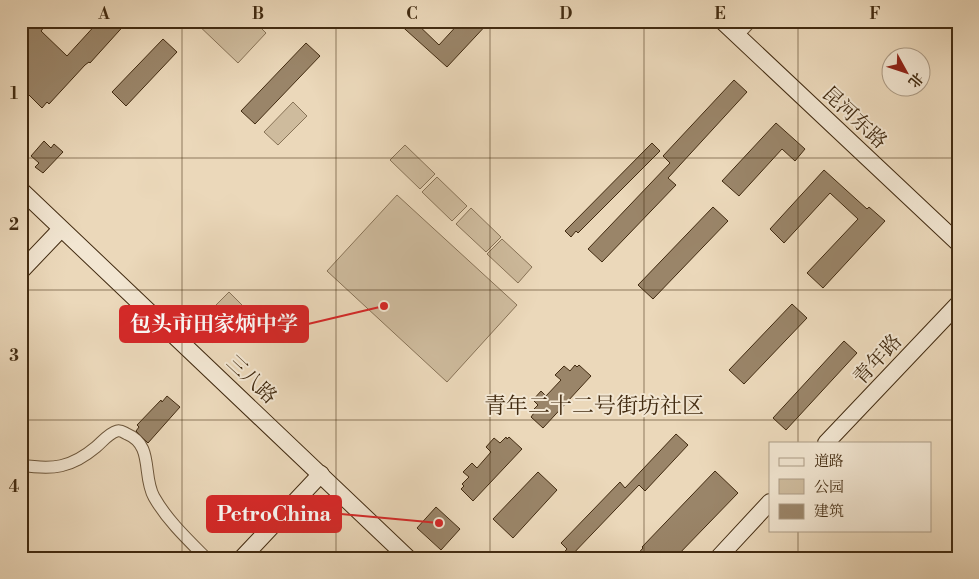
<svg xmlns="http://www.w3.org/2000/svg" width="979" height="579" font-family="'Libre Bodoni','Noto Serif SC',serif">
  <rect width="100%" height="100%" fill="#ebd8ba"/>
  <filter id="stains"><feTurbulence type="fractalNoise" baseFrequency=".004" numOctaves="4"/><feColorMatrix values="0 0 0 0 .2 0 0 0 0 .09 0 0 0 0 .02 0 0 0 .5 -.17"/></filter>
  <radialGradient id="worn" r=".72"><stop offset=".6" stop-color="#630" stop-opacity="0"/><stop offset="1" stop-color="#630" stop-opacity=".3"/></radialGradient>
  <g fill="#cebb9d" stroke="#887357">
    <polygon points="194,21 254,21 266,33 238,63"/>
    <polygon points="293,102 307,116 278,145 264,132"/>
    <polygon points="405,145 435,174 420,189 390,160"/>
    <polygon points="437,177 467,206 452,221 422,192"/>
    <polygon points="397,195 517,305 447,382 327,271"/>
    <polygon points="471,208 501,237 486,252 456,224"/>
    <polygon points="502,239 532,267 518,283 487,254"/>
    <polygon points="229,292 247,310 212,343 195,326"/>
  </g>
  <g fill="#9a8569" stroke="#422b11">
    <polygon points="21,21 49,21 41,31 67,56 99,21 128,21 90,63 89,62 85,65 49,104 47,102 42,108 21,87"/>
    <polygon points="396,21 414,21 439,45 461,21 490,21 447,67"/>
    <polygon points="163,39 177,52 126,106 112,92"/>
    <polygon points="306,43 320,56 255,124 241,111"/>
    <polygon points="734,80 747,92 668,178 676,185 602,262 588,249 670,163 663,156"/>
    <polygon points="776,123 805,149 795,161 782,149 739,196 722,181"/>
    <polygon points="44,141 51,148 54,144 63,152 43,173 35,167 39,163 31,156"/>
    <polygon points="652,143 660,151 578,233 576,231 571,237 565,231"/>
    <polygon points="824,170 867,209 869,207 885,221 823,288 807,273 858,219 830,193 784,243 770,229"/>
    <polygon points="713,207 728,221 653,299 638,285"/>
    <polygon points="792,304 807,318 744,384 729,370"/>
    <polygon points="844,341 857,353 786,430 773,418"/>
    <polygon points="575,365 577,367 579,365 591,376 543,428 531,417 534,413 532,411 538,405 533,400 541,391 546,396 561,380 555,375 564,366 570,371"/>
    <polygon points="167,396 180,407 148,443 136,431 139,427 137,425 161,400 162,402"/>
    <polygon points="676,434 688,445 645,491 639,485 569,558 559,558 567,549 561,543 620,482 625,488"/>
    <polygon points="506,437 507,439 509,437 522,449 473,501 461,489 464,486 462,484 469,477 463,472 472,463 477,468 491,452 486,447 494,438 500,443"/>
    <polygon points="715,471 738,493 675,558 634,558 643,548 642,547"/>
    <polygon points="538,472 557,490 513,538 493,519"/>
    <polygon points="436,507 460,529 441,550 417,528"/>
  </g>
  <g fill="none" stroke-linecap="round" stroke-linejoin="round">
    <defs>
      <g id="street">
        <polyline points="737,36 751,21"/>
        <path d="M21,465C53,470 71,468 96,447C102,442 109,433 117,431C121,430 123,432 127,434C154,445 142,476 154,497C167,520 187,539 206,558"/>
      </g>
      <g id="secondary">
        <polyline points="722,21 958,243"/>
        <polyline points="21,190 408,558"/>
        <polyline points="21,271 61,229"/>
        <polyline points="826,443 958,304"/>
        <polyline points="242,558 321,474"/>
        <polyline points="718,558 770,502"/>
      </g>
    </defs>
    <use href="#street" stroke="#6c563b" stroke-width="13"/>
    <use href="#secondary" stroke="#422b11" stroke-width="18"/>
    <use href="#street" stroke="#f2e6d2" stroke-width="11"/>
    <use href="#secondary" stroke="#f2e6d2" stroke-width="16"/>
  </g>
  <path fill="none" stroke="#422b11" stroke-width="1" stroke-opacity="0.55" d="M182,21V558M336,21V558M490,21V558M644,21V558M798,21V443M21,158H958M21,290H958M21,420H958M798,530V558"/>
  <g text-anchor="middle" stroke-width="4" stroke-linejoin="round" paint-order="stroke">
    <g font-size="20" fill="#422b11" stroke="#f2e6d2">
      <text transform="translate(855 117) rotate(43)" y="7">昆河东路</text>
      <text transform="translate(877 359) rotate(-47)" y="7">青年路</text>
      <text transform="translate(252 379) rotate(43)" y="7">三八路</text>
    </g>
    <g font-size="22" fill="#422b11" stroke="#f2e6d2">
      <text x="594" y="413">青年二十二号街坊社区</text>
    </g>
  </g>
  <path fill="none" stroke="#d62828" stroke-width="2" d="M384 306L308 324M439 523L341 514"/>
  <g fill="#d62828" stroke="#f2e6d2" stroke-width="2">
    <circle cx="384" cy="306" r="5"/>
    <circle cx="439" cy="523" r="5"/>
  </g>
  <g fill="#d62828" stroke="#d62828" stroke-width="2">
    <rect x="120" y="306" width="188" height="36" rx="5"/>
    <rect x="207" y="496" width="134" height="36" rx="5"/>
  </g>
  <g font-size="21" text-anchor="middle" font-weight="bold" fill="#fff">
    <text x="214" y="331">包头市田家炳中学</text>
    <text x="274" y="521">PetroChina</text>
  </g>
  <rect width="979" height="579" fill="none" stroke="#ebd8ba" stroke-width="55"/>
  <rect x="769" y="442" width="162" height="90" fill="#f2e6d2" stroke="#ac9b85"/>
  <rect x="779" y="458" width="25" height="8" fill="#f2e6d2" stroke="#ac9b85"/>
  <text x="814" y="466" font-size="15" fill="#422b11">道路</text>
  <rect x="779" y="479" width="25" height="15" fill="#cebb9d" stroke="#ac9b85"/>
  <text x="814" y="492" font-size="15" fill="#422b11">公园</text>
  <rect x="779" y="504" width="25" height="15" fill="#9a8569" stroke="#ac9b85"/>
  <text x="814" y="516" font-size="15" fill="#422b11">建筑</text>
  <g transform="translate(906 72) rotate(130)"><circle r="24" fill="#f2e6d2" stroke="#ac9b85"/>
  <path d="M0-4L9 19L0 12L-9 19Z" fill="#8f2418"/>
  <text y="-8" font-size="14" font-weight="bold" text-anchor="middle" fill="#422b11">北</text>
  </g>
  <rect x="28" y="28" width="924" height="524" fill="none" stroke="#422b11" stroke-width="2"/>
  <g font-size="16" text-anchor="middle" font-weight="bold" fill="#422b11">
    <text x="104" y="19">A</text>
    <text x="258" y="19">B</text>
    <text x="412" y="19">C</text>
    <text x="566" y="19">D</text>
    <text x="720" y="19">E</text>
    <text x="875" y="19">F</text>
    <text x="14" y="99">1</text>
    <text x="14" y="230">2</text>
    <text x="14" y="361">3</text>
    <text x="14" y="492">4</text>
  </g>
  <rect width="100%" height="100%" filter="url(#stains)"/>
  <rect width="100%" height="100%" fill="url(#worn)"/>
</svg>
